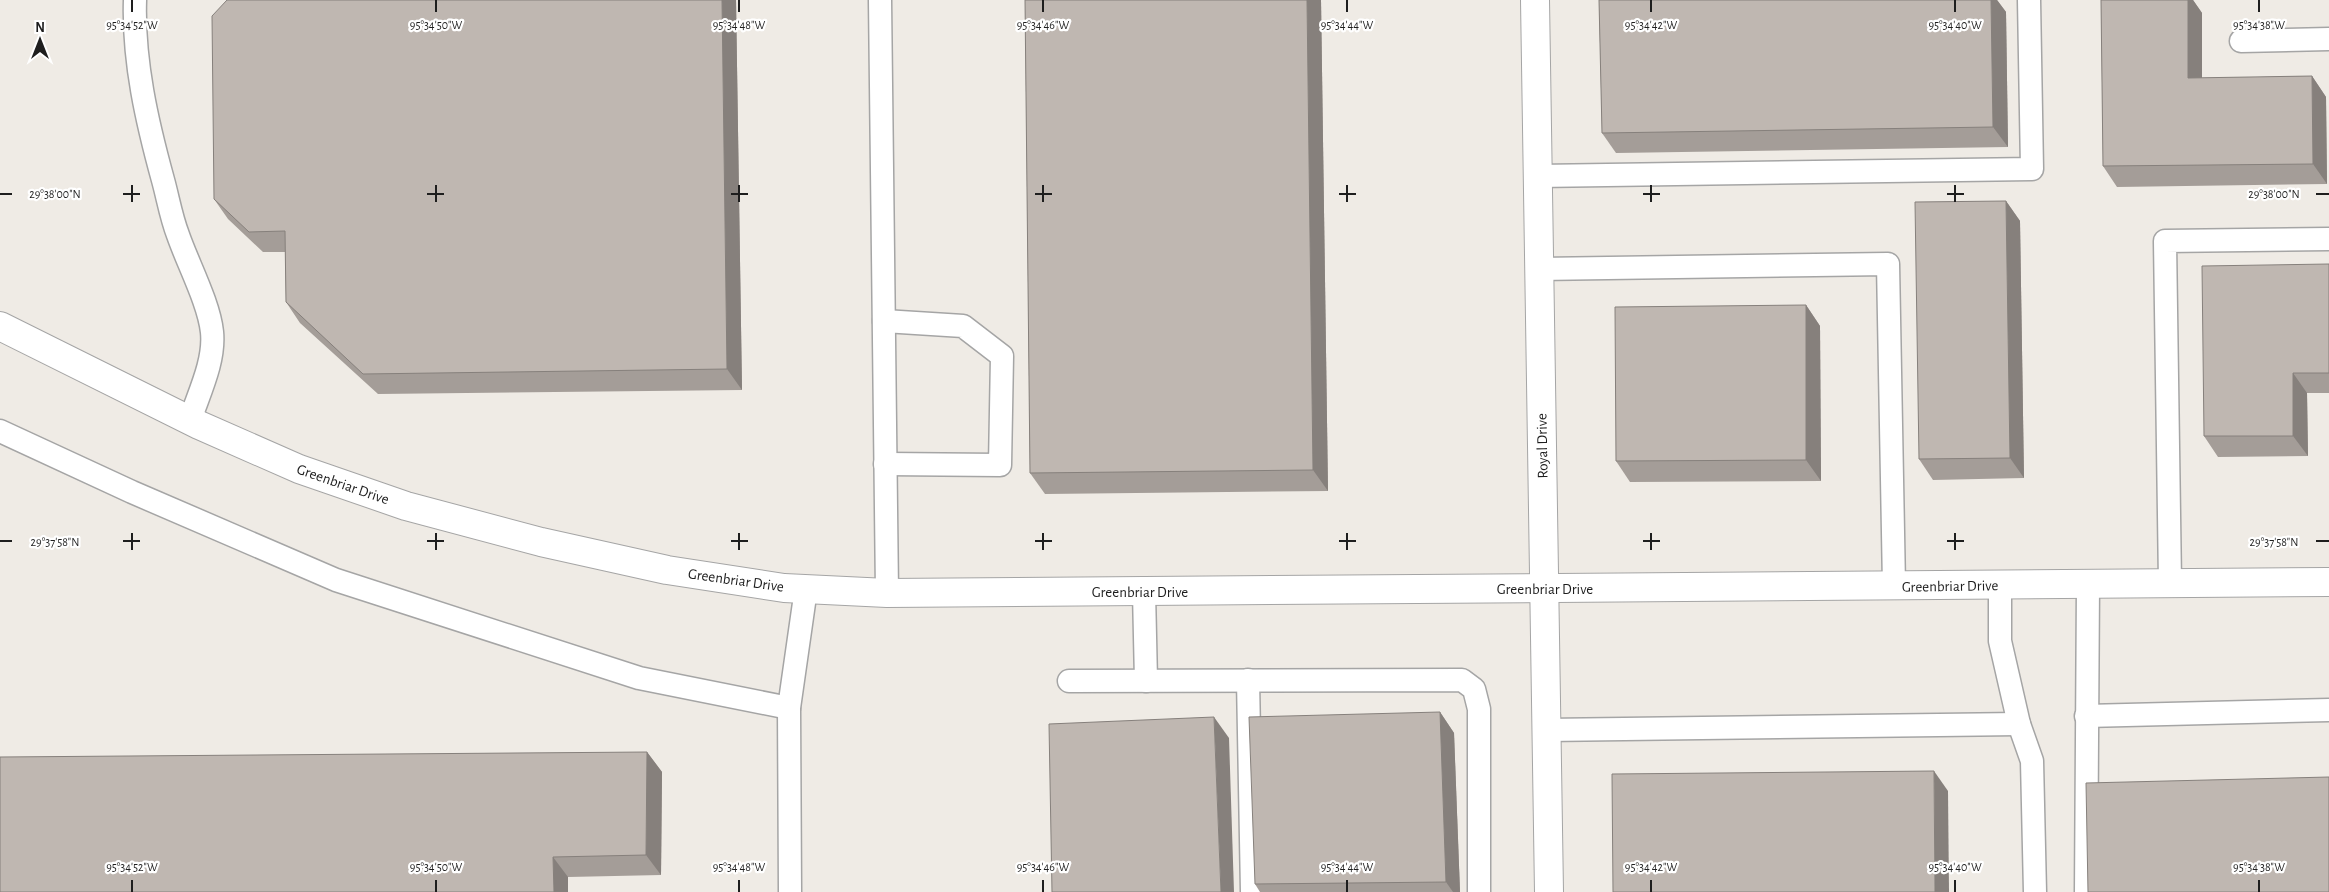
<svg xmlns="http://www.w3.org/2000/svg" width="2329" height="892" font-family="'Alegreya Sans',sans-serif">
  <rect width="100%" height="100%" fill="#efebe5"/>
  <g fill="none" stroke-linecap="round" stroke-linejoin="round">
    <defs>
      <g id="service">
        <path d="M135,0C133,61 147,122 163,180C168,198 171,217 178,235C188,264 209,303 212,332C215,361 199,393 190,420"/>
        <polyline points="880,0 887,593"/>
        <polyline points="2241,41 2329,39"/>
        <polyline points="1538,176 2032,169 2029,0"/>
        <polyline points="1539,269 1888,264 1894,586"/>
        <polyline points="884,321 963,326 1002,356 1000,465 885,464"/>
        <polyline points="0,431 132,492 336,580 639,678 789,708"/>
        <polyline points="2170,583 2165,241 2329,239"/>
        <polyline points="2000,585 2000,641 2019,724 2032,761 2035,892"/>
        <polyline points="1144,592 1146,681"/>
        <polyline points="1248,680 1252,892"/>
        <polyline points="1069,681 1462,680 1474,689 1479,709 1479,892"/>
        <polyline points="2086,716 2329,710"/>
        <polyline points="1546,730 2019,724"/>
        <polyline points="790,892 789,708 806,589"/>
        <polyline points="2086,892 2088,584"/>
      </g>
      <polyline id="minor" points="1535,0 1549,892"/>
      <polyline id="tertiary" points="0,326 199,425 299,469 406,506 541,542 667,570 784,588 887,593 2329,582"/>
    </defs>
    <use href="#service" stroke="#a5a5a5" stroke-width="25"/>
    <use href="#minor" stroke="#a5a5a5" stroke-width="30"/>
    <use href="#tertiary" stroke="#a5a5a5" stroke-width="30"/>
    <use href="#service" stroke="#fff" stroke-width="22"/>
    <use href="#minor" stroke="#fff" stroke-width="28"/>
    <use href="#tertiary" stroke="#fff" stroke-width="28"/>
  </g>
  <g fill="#a49d98">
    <polygon points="736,0 742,390 378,394 300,323 286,302 285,252 263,252 228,219 214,199"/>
    <polygon points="1025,0 1321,0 1328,491 1045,494 1030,473"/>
    <polygon points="1599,0 1997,0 2006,12 2008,147 1616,153 1602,133"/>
    <polygon points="2101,0 2193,0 2202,13 2202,78 2312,76 2326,97 2327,184 2117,187 2103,166"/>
    <polygon points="2006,201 2020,221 2024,478 1933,480 1919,459"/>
    <polygon points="2329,264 2329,393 2307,393 2308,456 2218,457 2204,436"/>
    <polygon points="1806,305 1820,326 1821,481 1630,482 1616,461"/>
    <polygon points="1440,712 1454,733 1460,892 1260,892 1255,884"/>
    <polygon points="647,752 662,772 661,875 568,877 568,892 0,892"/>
  </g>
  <g fill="#86807c">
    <polygon points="722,0 736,0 742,390 727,369"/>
    <polygon points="1307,0 1321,0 1328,491 1313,470"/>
    <polygon points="1991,0 1997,0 2006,12 2008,147 1993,127"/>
    <polygon points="2188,0 2193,0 2202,13 2202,99 2188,78"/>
    <polygon points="2312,76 2326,97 2327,184 2313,164"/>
    <polygon points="2006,201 2020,221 2024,478 2010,458"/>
    <polygon points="1806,305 1820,326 1821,481 1806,460"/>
    <polygon points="2293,373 2307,393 2308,456 2293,436"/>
    <polygon points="1440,712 1454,733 1460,892 1453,892 1446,882"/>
    <polygon points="1214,717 1229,738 1234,892 1221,892"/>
    <polygon points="647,752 662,772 661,875 646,855"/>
    <polygon points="1934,771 1948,791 1949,892 1935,892"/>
    <polygon points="553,857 568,877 568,892 554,892"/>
  </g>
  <g fill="#bfb7b1" stroke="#86807c">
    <polygon points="227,0 722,0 727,369 363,374 286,302 285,231 249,232 214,199 212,16"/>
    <polygon points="1025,0 1307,0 1313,470 1030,473"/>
    <polygon points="1599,0 1991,0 1993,127 1602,133"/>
    <polygon points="2101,0 2188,0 2188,78 2312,76 2313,164 2103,166"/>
    <polygon points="2006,201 2010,458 1919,459 1915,202"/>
    <polygon points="2329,264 2329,373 2293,373 2293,436 2204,436 2202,266"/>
    <polygon points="1806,305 1806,460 1616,461 1615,307"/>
    <polygon points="1440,712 1446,882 1255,884 1249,717"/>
    <polygon points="1214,717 1221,892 1052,892 1049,724"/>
    <polygon points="647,752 646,855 553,857 554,892 0,892 0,757"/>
    <polygon points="1934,771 1935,892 1613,892 1612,774"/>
    <polygon points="2329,777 2329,892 2088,892 2086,783"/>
  </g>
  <path fill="none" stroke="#1e1e1e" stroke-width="2" d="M132,0V12M436,0V12M739,0V12M1043,0V12M1347,0V12M1651,0V12M1955,0V12M2259,0V12M132,185V202M436,185V202M739,185V202M1043,185V202M1347,185V202M1651,185V202M1955,185V202M0,194H12M123,194H140M427,194H444M731,194H748M1035,194H1052M1339,194H1356M1643,194H1660M1947,194H1964M2316,194H2329M132,533V550M436,533V550M739,533V550M1043,533V550M1347,533V550M1651,533V550M1955,533V550M0,541H12M123,541H140M427,541H444M731,541H748M1035,541H1052M1339,541H1356M1643,541H1660M1947,541H1964M2316,541H2329M132,880V892M436,880V892M739,880V892M1043,880V892M1347,880V892M1651,880V892M1955,880V892M2259,880V892"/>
  <g text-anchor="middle" stroke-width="4.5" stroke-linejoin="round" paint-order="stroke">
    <g font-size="15" fill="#1e1e1e" stroke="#fff">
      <text transform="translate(1542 446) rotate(-91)" y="5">Royal Drive</text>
      <text transform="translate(343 484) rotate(19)" y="5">Greenbriar Drive</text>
      <text transform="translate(736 580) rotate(8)" y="5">Greenbriar Drive</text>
      <text transform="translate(1950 586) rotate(-1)" y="5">Greenbriar Drive</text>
      <text x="1545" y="594">Greenbriar Drive</text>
      <text x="1140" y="597">Greenbriar Drive</text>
    </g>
  </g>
  <g font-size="12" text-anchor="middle" fill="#1e1e1e" stroke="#fff" stroke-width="4.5" stroke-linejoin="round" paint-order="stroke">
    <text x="132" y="29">95°34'52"W</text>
    <text x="436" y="29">95°34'50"W</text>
    <text x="739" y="29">95°34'48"W</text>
    <text x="1043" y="29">95°34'46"W</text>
    <text x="1347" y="29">95°34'44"W</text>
    <text x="1651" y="29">95°34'42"W</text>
    <text x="1955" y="29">95°34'40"W</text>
    <text x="2259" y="29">95°34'38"W</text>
    <text x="55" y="198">29°38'00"N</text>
    <text x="2274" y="198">29°38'00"N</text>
    <text x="55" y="546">29°37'58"N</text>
    <text x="2274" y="546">29°37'58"N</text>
    <text x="132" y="871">95°34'52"W</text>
    <text x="436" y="871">95°34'50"W</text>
    <text x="739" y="871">95°34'48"W</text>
    <text x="1043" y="871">95°34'46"W</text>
    <text x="1347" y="871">95°34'44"W</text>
    <text x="1651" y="871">95°34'42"W</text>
    <text x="1955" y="871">95°34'40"W</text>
    <text x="2259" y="871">95°34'38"W</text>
  </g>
  <g transform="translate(40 40)" stroke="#ffffff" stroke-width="4" paint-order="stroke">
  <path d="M0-4L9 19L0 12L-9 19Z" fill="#1e1e1e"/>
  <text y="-8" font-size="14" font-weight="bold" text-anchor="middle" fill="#1e1e1e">N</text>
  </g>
</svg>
